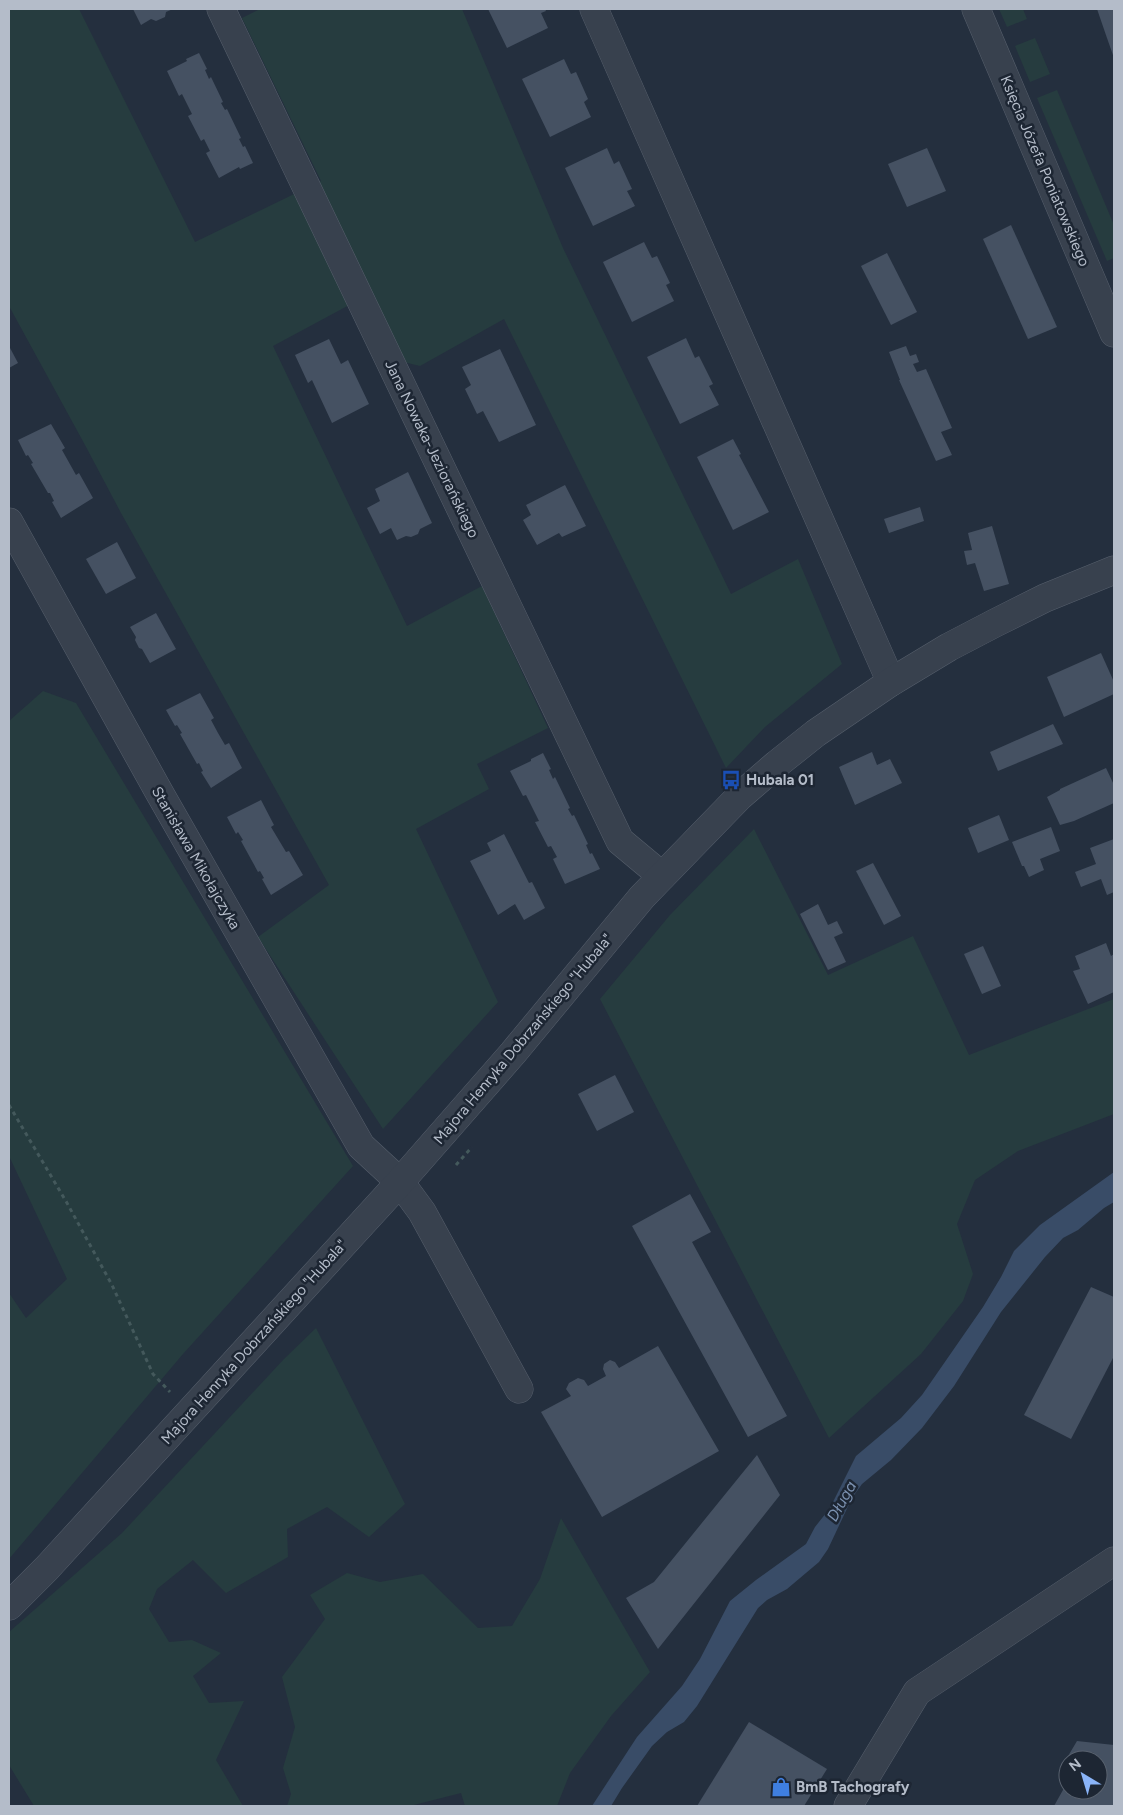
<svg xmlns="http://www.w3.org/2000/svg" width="1123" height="1815" font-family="Figtree,sans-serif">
  <rect width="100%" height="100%" fill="#242f3e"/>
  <g fill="#263c3f">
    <polygon points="9,9 79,9 195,242 321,181 242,18 260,9 462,9 563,248 731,594 798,559 842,664 765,727 726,768 504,319 420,366 387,358 353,303 273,346 407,626 482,586 548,728 477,764 489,789 416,829 498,1002 383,1129 258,937 329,885 121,513 85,445 9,306"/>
    <polygon points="999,9 1023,9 1027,19 1007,27"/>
    <polygon points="1035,38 1050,74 1030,82 1015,46"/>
    <polygon points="1057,90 1114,225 1114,258 1107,261 1037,98"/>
    <polygon points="43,691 76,703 353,1166 183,1354 9,1559 9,1293 26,1318 67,1279 9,1156 9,721"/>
    <polygon points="754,829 828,975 913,936 969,1055 1114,999 1114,1114 1018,1151 975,1180 957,1224 973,1274 963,1301 921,1354 829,1438 600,999 670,915"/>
    <polygon points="316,1328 405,1504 369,1537 327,1507 287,1529 288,1557 226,1593 193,1560 157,1589 149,1609 169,1642 192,1640 221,1653 193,1676 209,1703 244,1701 216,1760 243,1806 34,1806 9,1765 9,1632 122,1533 284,1359"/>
    <polygon points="561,1518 650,1672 611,1716 570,1773 557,1806 465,1806 461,1793 410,1806 287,1806 291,1794 283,1768 295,1727 282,1677 325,1619 310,1595 347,1573 380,1582 423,1574 478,1628 512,1626 540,1579"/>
  </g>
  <polygon fill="#394c67" points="1114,1172 1114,1202 1104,1208 1078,1230 1063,1238 1045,1257 1001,1312 954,1386 922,1428 891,1460 862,1484 852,1498 828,1549 819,1562 787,1589 767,1600 758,1608 697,1706 684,1722 667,1732 652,1746 622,1788 611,1806 592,1806 637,1737 682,1686 700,1659 730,1601 756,1580 806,1544 815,1527 830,1508 856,1456 901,1418 922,1395 983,1307 1001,1277 1014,1251 1040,1225"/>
  <g fill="#455162">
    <polygon points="133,9 173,9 166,12 165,17 156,21 151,19 141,25"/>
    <polygon points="488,9 545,9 546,11 541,13 548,28 507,48"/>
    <polygon points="1097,9 1114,9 1114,58 1107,38"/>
    <polygon points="199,53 207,69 205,70 209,79 211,77 223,102 221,103 225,110 227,109 241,138 239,139 243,147 245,146 253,163 240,169 239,167 219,178 206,153 210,151 204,139 201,141 188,116 192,114 182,94 179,96 167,71 187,61 186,59"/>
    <polygon points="564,59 571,74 576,72 588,99 584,102 591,117 550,137 522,79"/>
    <polygon points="607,148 614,164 619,161 632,189 627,191 635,206 593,226 565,168"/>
    <polygon points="927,148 946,191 907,207 888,164"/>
    <polygon points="1011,225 1057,327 1028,339 983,239"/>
    <polygon points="644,242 652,258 657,256 670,283 666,285 674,301 632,322 603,262"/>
    <polygon points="887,253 917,312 891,325 861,266"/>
    <polygon points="686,338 695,358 699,356 713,384 709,386 719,405 680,424 647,357"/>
    <polygon points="329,339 341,364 348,360 369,404 332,423 312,380 308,383 295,355"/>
    <polygon points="9,346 18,363 9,368"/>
    <polygon points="906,346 910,356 916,354 919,362 913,364 917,372 926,369 952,428 941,432 952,455 936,461 899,380 900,380 889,352"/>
    <polygon points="500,349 536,425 499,442 483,411 477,414 465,389 471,385 462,367"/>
    <polygon points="51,424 65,448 62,450 76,475 79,473 93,498 61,518 52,502 54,501 50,493 48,493 31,464 33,463 28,455 26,456 18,440"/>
    <polygon points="733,439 741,454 739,455 769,512 733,530 697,457"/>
    <polygon points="408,472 432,523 420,529 418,534 411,537 406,536 397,540 391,528 380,534 367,508 380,501 375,489"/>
    <polygon points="565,485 586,526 562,537 559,533 537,545 523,520 531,515 526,505"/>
    <polygon points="920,507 924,521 889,533 884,519"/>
    <polygon points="992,526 1009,584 984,591 975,563 967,565 964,551 972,550 968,533"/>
    <polygon points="117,542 136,578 106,594 86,559"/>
    <polygon points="156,613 176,649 150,663 142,649 139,648 135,640 136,637 130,627"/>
    <polygon points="1101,653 1114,682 1114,694 1064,717 1047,677"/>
    <polygon points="200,693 214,718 211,720 218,733 225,745 229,743 242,768 211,788 201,772 203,771 199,763 197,764 180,734 182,733 177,725 175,726 166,710"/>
    <polygon points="1053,724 1063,744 998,771 990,752"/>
    <polygon points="872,752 877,765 890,759 902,783 855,805 839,767"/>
    <polygon points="543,753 551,769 549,770 553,779 555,777 570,808 568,809 572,816 574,815 588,844 586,845 590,854 592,853 600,869 565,884 553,859 557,857 551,846 548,847 535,822 539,821 526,795 523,796 510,771 531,761 531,759"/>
    <polygon points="1106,768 1114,785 1114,803 1074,821 1060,825 1047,797 1060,790 1060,789"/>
    <polygon points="261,800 274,825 271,827 286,852 289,851 303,875 271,895 262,879 264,878 260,871 258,872 241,841 243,840 238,832 236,834 227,817"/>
    <polygon points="999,815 1009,840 978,853 968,828"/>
    <polygon points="1051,827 1060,851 1040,859 1044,870 1029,877 1024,866 1022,866 1012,842"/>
    <polygon points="504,834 529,883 532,882 545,908 524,920 515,904 498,915 470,861 491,851 487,843"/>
    <polygon points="1114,839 1114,892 1107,895 1101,879 1081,887 1075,872 1096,864 1090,848"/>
    <polygon points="873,863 901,916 884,925 856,871"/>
    <polygon points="818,904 828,925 837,921 843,933 834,937 846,962 828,970 800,914"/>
    <polygon points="1106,943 1111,956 1114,954 1114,992 1088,1004 1073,971 1080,969 1075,956"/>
    <polygon points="983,946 1001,986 982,994 964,954"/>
    <polygon points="615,1075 634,1112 597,1131 578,1094"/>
    <polygon points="690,1194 711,1232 692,1242 787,1416 748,1437 632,1226"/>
    <polygon points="1091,1287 1114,1297 1114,1356 1071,1439 1024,1415"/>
    <polygon points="658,1346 719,1451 602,1517 541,1412 571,1396 566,1389 569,1383 578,1378 584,1380 588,1386 606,1376 603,1369 604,1364 610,1360 615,1362 619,1368"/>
    <polygon points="757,1455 780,1495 658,1649 626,1598 654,1582"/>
    <polygon points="749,1722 827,1769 804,1806 697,1806"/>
    <polygon points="1077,1741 1114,1745 1114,1806 1054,1806 1068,1781 1068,1790 1098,1790 1098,1760 1068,1760 1068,1772 1061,1768"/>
  </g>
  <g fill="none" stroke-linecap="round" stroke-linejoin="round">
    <defs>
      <g id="minor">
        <polyline points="221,9 620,841 662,876"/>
        <polyline points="594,9 891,682"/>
        <polyline points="976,9 1114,333"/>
        <polyline points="9,522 159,792 361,1146 400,1182 422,1212 519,1389"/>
        <polyline points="9,1606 47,1568 400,1182 513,1053 642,897 740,796 777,764 816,733 891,682 949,647 995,623 1045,598 1114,570"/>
        <polyline points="848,1806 917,1692 1114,1561"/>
      </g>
    </defs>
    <use href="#minor" stroke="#565f6c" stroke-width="29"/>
    <g stroke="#44595c" stroke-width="3" stroke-dasharray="4 4" stroke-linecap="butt">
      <polyline points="9,1105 67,1203 112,1285 153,1374 170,1392"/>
      <polyline points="456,1165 472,1147"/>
    </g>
    <use href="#minor" stroke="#38414e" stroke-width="28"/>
  </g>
  <defs>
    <symbol id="bus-bare" viewBox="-9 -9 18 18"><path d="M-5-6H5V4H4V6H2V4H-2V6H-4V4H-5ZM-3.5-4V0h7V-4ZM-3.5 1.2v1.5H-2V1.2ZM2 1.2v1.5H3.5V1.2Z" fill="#1a4fb4" stroke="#1d2633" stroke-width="2.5" paint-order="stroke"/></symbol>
    <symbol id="shop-bare" viewBox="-9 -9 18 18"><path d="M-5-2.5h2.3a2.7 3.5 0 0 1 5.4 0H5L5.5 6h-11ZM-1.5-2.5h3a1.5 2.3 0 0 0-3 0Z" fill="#3f7fe0" stroke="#1d2633" stroke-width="2.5" paint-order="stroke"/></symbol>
  </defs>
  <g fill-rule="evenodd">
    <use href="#bus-bare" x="717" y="766" width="28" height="28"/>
    <use href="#shop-bare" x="767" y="1773" width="28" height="28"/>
  </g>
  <g text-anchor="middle" stroke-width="5" stroke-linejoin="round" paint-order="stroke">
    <g font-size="15" fill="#b4bcc9" stroke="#1d2633">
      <text transform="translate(1045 171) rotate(67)" y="5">Księcia Józefa Poniatowskiego</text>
      <text transform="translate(432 449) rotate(64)" y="5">Jana Nowaka-Jeziorańskiego</text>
      <text transform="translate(196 858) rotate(60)" y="5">Stanisława Mikołajczyka</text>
      <text transform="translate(523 1039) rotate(-50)" y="5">Majora Henryka Dobrzańskiego "Hubala"</text>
      <text transform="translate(254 1342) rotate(-48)" y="5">Majora Henryka Dobrzańskiego "Hubala"</text>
    </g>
    <g font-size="15" font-weight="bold" fill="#b4bcc9" stroke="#1d2633" text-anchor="start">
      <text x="746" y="785">Hubala 01</text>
      <text x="796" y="1792">BmB Tachografy</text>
    </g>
    <g font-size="16" font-style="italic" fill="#7c92b1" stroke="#1d2633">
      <text transform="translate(841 1501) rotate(-61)" y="6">Długa</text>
    </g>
  </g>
  <rect width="1123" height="1815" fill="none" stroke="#b4bcc9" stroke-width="20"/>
  <g transform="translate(1083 1775) rotate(322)"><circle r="24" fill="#1d2633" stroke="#59626f"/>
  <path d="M0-4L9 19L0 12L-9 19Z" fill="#8ab4f8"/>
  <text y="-8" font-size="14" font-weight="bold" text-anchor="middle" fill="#b4bcc9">N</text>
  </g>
</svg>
